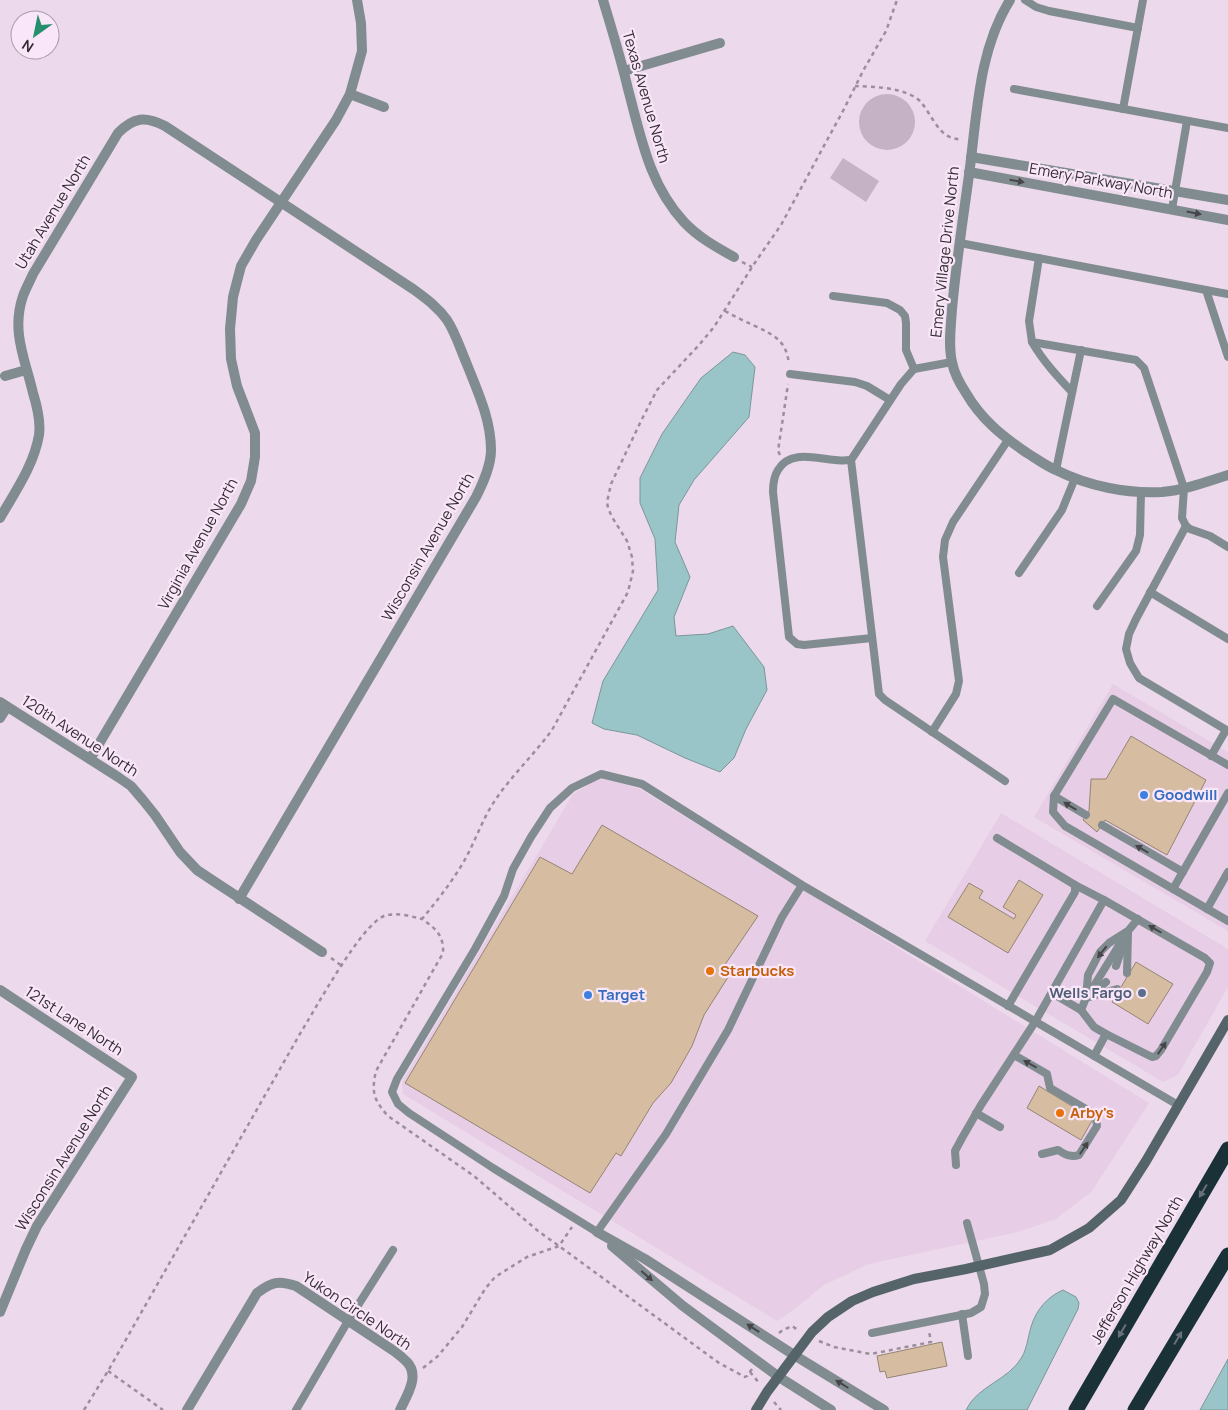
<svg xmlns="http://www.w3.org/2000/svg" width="1228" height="1410" font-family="Manrope,sans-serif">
  <rect width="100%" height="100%" fill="#ecd9eb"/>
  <g fill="#e7cee6">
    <polygon points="1113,684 1228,752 1228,931 1034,817"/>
    <polygon points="601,777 640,789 1149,1103 1092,1191 1056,1219 1018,1232 869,1264 824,1285 792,1311 777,1321 403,1094 402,1082 573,794"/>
    <polygon points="1001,813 1228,949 1228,987 1178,1075 1163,1082 925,941"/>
  </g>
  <g fill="#c6b2c5">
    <circle cx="887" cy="122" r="28"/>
    <polygon points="843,158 879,181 866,202 830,178"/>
  </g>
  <g fill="#99c5c8" stroke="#7b979b">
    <polygon points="733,352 745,355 755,367 749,417 694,480 679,505 675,542 690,577 674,617 676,636 708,634 733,626 764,667 767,690 746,729 734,758 720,772 685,758 637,735 604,729 592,723 603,681 658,590 655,539 640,503 640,478 662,434 701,378"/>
    <path d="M1063,1290L1076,1297L1079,1303L1078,1309L1027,1410H966C977,1386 1009,1380 1022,1357C1027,1348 1028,1337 1031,1327C1036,1310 1047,1297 1063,1290Z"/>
    <polygon points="1228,1359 1228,1410 1200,1410"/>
  </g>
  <g fill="#d6bda2" stroke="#958473">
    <polygon points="1131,736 1206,780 1167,855 1105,820 1097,832 1083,820 1089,811 1091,779 1106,779"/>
    <polygon points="602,825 758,916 722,969 730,974 704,1015 692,1046 671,1083 653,1103 621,1156 616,1153 590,1193 405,1083 540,857 572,874"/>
    <polygon points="1019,880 1043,895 1008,953 948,917 969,883 983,891 979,898 1014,919 1016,915 1003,907"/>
    <polygon points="1136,962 1173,984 1148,1024 1112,1002"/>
    <polygon points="1039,1086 1093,1119 1081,1140 1027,1108"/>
    <polygon points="942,1342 947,1366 887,1378 885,1371 880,1372 877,1356"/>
  </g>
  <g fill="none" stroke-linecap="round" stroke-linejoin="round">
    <g stroke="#9c8e9b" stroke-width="2.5" stroke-dasharray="4 4" stroke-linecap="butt">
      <path d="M855,86C875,87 904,87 920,101C929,111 938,133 950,137C954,139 958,139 962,140"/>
      <polyline points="742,262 752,267"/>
      <path d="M725,311C734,316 744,321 753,325C773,335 786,339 789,364"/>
      <polyline points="780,455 778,451 788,384"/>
      <polyline points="331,958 342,966"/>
      <polyline points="779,1333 783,1330 792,1326 798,1330"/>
      <polyline points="819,1341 834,1347 871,1354 931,1342 929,1331"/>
      <polyline points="423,1368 438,1356 462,1327 485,1289 495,1277 527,1257 559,1246 572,1227"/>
      <path d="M752,1369L747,1376L745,1377L719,1363L559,1246L538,1231L474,1176L388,1116C374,1100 371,1093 376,1071L443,953C444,935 435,928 422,919C437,901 451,883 463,863C474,844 481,823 492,805C509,778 533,756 552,730L628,592L633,571L632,557L627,541L612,517L608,508L607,502L611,484L641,421L657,390L699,345L714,327L754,264L781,225L844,109L863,71L886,31L897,0"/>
      <polyline points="108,1371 163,1410"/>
      <polyline points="750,1372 760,1384"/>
      <polyline points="774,1402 781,1410"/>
      <path d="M84,1410L108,1371L301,1032C316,1008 361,925 384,916C395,912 410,916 422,919"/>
    </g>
    <g stroke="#818c90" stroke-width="8">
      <polyline points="1025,0 1036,7 1049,11 1138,28"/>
      <polyline points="1014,89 1228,128"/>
      <polyline points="1123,109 1143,0"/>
      <polyline points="1172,209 1187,121"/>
      <polyline points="960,243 1206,290 1228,357"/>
      <polyline points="1039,258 1029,321 1032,342 1136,360 1144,368 1184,488 1182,518 1186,526 1190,529 1210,536 1228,547"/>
      <polyline points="1206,290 1228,294"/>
      <polyline points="833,296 887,303 900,310 905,316 906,323 906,350 914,369"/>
      <path d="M1032,342C1043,361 1057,376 1072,392"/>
      <polyline points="952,362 914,369 901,384 851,460 879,694 885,700 1005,781"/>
      <polyline points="790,374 855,382 867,386 890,400"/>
      <path d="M851,460C846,460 841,461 835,460C817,459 790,449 778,470C774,476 773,485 773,492L789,637L797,644L804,645L872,638"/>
      <polyline points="1056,470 1081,350"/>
      <polyline points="1186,526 1136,619 1129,634 1126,649 1130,663 1139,678 1228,731"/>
      <polyline points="1019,573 1062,510 1075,478"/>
      <polyline points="1150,592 1228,639"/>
      <polyline points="1097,606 1136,551 1140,535 1141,492"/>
      <polyline points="932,732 956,694 959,681 943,557 945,540 953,522 1008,440"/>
      <polyline points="1211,756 1226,730"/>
      <polyline points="1228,765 1113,699 1054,796 1053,812 1065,826 1228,921"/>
      <polyline points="1054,796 1086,815"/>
      <polyline points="1102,825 1183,872"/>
      <polyline points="997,838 1075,885 1075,892 1008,1006"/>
      <polyline points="802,885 642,784 601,774 572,788 550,808 531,837 513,869 504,896 475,949 397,1079 392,1092 398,1104 409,1113 493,1168 597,1232 666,1134 728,1030 782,917 802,885 1178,1105"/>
      <polyline points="1075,885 1104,900"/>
      <polyline points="1173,889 1228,793"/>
      <polyline points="1207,909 1228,872"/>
      <polyline points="1116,966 1123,945"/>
      <polyline points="1127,973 1128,933"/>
      <polyline points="1092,994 1106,982"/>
      <polyline points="1087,997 1126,934"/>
      <polyline points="1086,998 1117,989"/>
      <polyline points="1081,1010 1086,998 1088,975 1100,952 1109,943 1128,931 1138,919"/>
      <path d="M1014,1055L1047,1074L1050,1088L1091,1112L1096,1118L1097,1126L1079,1155C1070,1158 1065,1154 1058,1150L1042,1154"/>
      <polyline points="1094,1056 1106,1034"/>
      <polyline points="976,1113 1000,1127"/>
      <polyline points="956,1165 955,1151 962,1138 981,1105 1035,1022 1104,900 1205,958 1210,963 1207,972 1161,1050 1156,1056 1152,1057 1106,1034 1094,1027 1081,1010 1052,993"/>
      <polyline points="962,1314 968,1356"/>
      <polyline points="872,1333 971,1313 981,1307 985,1294 984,1284 967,1223"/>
      <polyline points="296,1410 348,1321 393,1250"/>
    </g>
    <g stroke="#818c90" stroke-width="10">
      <path d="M603,0C612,30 621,59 628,89C641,137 649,184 684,222C698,237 716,247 734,257"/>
      <path d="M1010,0C978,51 977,116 969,175C963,219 956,264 952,309C951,326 948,345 952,362C954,373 960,384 966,393C981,419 1002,436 1027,453C1037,459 1046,466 1056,470C1088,486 1127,494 1162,492C1185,490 1206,482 1228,475"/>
      <polyline points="624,71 720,43"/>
      <polyline points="350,94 384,107"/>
      <polyline points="971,157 1228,200"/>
      <polyline points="969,172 1228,220"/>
      <polyline points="5,376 26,370"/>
      <path d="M0,518C15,492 34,465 39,435C41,421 37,406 33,393C25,359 11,331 23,296C26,288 30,281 33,274L118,133C134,117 145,116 165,126L413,289C425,298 438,307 447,320C455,332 460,348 466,362C477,390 491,419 491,450C491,466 483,483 476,497L239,899"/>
      <polyline points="0,702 118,777 131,786 143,800 155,815 180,852 197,870 215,882 322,952"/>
      <polyline points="0,718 7,707"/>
      <polyline points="90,759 241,504 251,481 255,457 255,433 237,386 231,359 230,329 233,297 241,266 256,240 336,120 350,94 362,51 361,23 357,0"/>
      <polyline points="0,990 132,1077 37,1226 26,1249 0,1312"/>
      <polyline points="597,1232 645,1259 794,1355 884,1410"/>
      <polyline points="612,1246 683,1306 779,1377 831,1410"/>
      <path d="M187,1410L257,1293C272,1282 278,1280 296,1286L394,1351C398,1354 403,1358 407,1362C420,1376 407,1395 400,1410"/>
    </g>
    <polyline stroke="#546469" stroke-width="10" points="756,1410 767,1392 812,1332 828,1317 852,1301 873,1292 914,1279 966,1269 1050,1250 1089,1228 1121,1200 1146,1161 1228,1020"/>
    <g stroke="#1a3138" stroke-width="15">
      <polyline points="1076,1410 1228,1149"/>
      <polyline points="1135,1410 1228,1255"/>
    </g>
  </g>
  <defs><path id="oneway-solid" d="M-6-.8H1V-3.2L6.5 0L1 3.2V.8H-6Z" transform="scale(1.25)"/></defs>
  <g fill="#47454a">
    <use href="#oneway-solid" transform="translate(1017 181) rotate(10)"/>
    <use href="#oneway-solid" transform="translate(1194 213) rotate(11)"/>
    <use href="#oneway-solid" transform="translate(1070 806) rotate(-149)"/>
    <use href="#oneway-solid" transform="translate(1142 849) rotate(-150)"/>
    <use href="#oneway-solid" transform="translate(1155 929) rotate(-150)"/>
    <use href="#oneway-solid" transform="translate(1102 952) rotate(128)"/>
    <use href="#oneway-solid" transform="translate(1162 1048) rotate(-56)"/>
    <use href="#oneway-solid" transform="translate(1030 1064) rotate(-151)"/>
    <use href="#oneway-solid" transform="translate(1084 1148) rotate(-56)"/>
    <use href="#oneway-solid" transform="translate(647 1276) rotate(41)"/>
    <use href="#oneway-solid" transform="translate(753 1328) rotate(-147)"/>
    <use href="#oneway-solid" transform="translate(842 1384) rotate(-148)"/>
  </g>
  <g fill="#68707b">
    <use href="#oneway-solid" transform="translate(1203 1191) rotate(121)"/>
    <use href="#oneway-solid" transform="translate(1122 1331) rotate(120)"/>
    <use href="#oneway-solid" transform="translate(1178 1338) rotate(-59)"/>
  </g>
  <g fill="#3f7fe0" stroke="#f9e6f8" stroke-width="2">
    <circle cx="1144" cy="795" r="5"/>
    <circle cx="588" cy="995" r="5"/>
  </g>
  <g fill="#e8710a" stroke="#f9e6f8" stroke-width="2">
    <circle cx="710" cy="971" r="5"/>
    <circle cx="1060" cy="1113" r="5"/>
  </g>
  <circle fill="#5c6f8a" stroke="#f9e6f8" stroke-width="2" cx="1142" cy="993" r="5"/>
  <g text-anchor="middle" stroke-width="4.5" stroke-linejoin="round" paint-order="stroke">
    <g font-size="15" fill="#342d33" stroke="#f9e6f8">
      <text transform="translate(646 97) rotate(74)" y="5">Texas Avenue North</text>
      <text transform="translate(1101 181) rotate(10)" y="5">Emery Parkway North</text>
      <text transform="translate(53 212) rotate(-59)" y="5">Utah Avenue North</text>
      <text transform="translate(945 252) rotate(-84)" y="5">Emery Village Drive North</text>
      <text transform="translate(198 544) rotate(-61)" y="5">Virginia Avenue North</text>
      <text transform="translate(428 547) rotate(-60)" y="5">Wisconsin Avenue North</text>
      <text transform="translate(80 736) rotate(33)" y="5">120th Avenue North</text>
      <text transform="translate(74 1021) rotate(33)" y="5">121st Lane North</text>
      <text transform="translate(64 1158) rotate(-58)" y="5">Wisconsin Avenue North</text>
      <text transform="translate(1137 1270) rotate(-60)" y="5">Jefferson Highway North</text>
      <text transform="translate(357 1311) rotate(34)" y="5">Yukon Circle North</text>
    </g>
    <g font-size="15" font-weight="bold" fill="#366cbe" stroke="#f9e6f8" text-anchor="start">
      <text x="1154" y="800">Goodwill</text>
      <text x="598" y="1000">Target</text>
    </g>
    <g font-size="15" font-weight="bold" fill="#c56008" stroke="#f9e6f8" text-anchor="start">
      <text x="720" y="976">Starbucks</text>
      <text x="1070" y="1118">Arby's</text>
    </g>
    <g font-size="15" font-weight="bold" fill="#4e5e75" stroke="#f9e6f8" text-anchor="end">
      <text x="1132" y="998">Wells Fargo</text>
    </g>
  </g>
  <g transform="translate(35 35) rotate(213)"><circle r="24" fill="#f9e6f8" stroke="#aa9ca9"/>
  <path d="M0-4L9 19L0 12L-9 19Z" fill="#258e6c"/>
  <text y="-8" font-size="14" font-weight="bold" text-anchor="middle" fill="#342d33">N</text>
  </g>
</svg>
